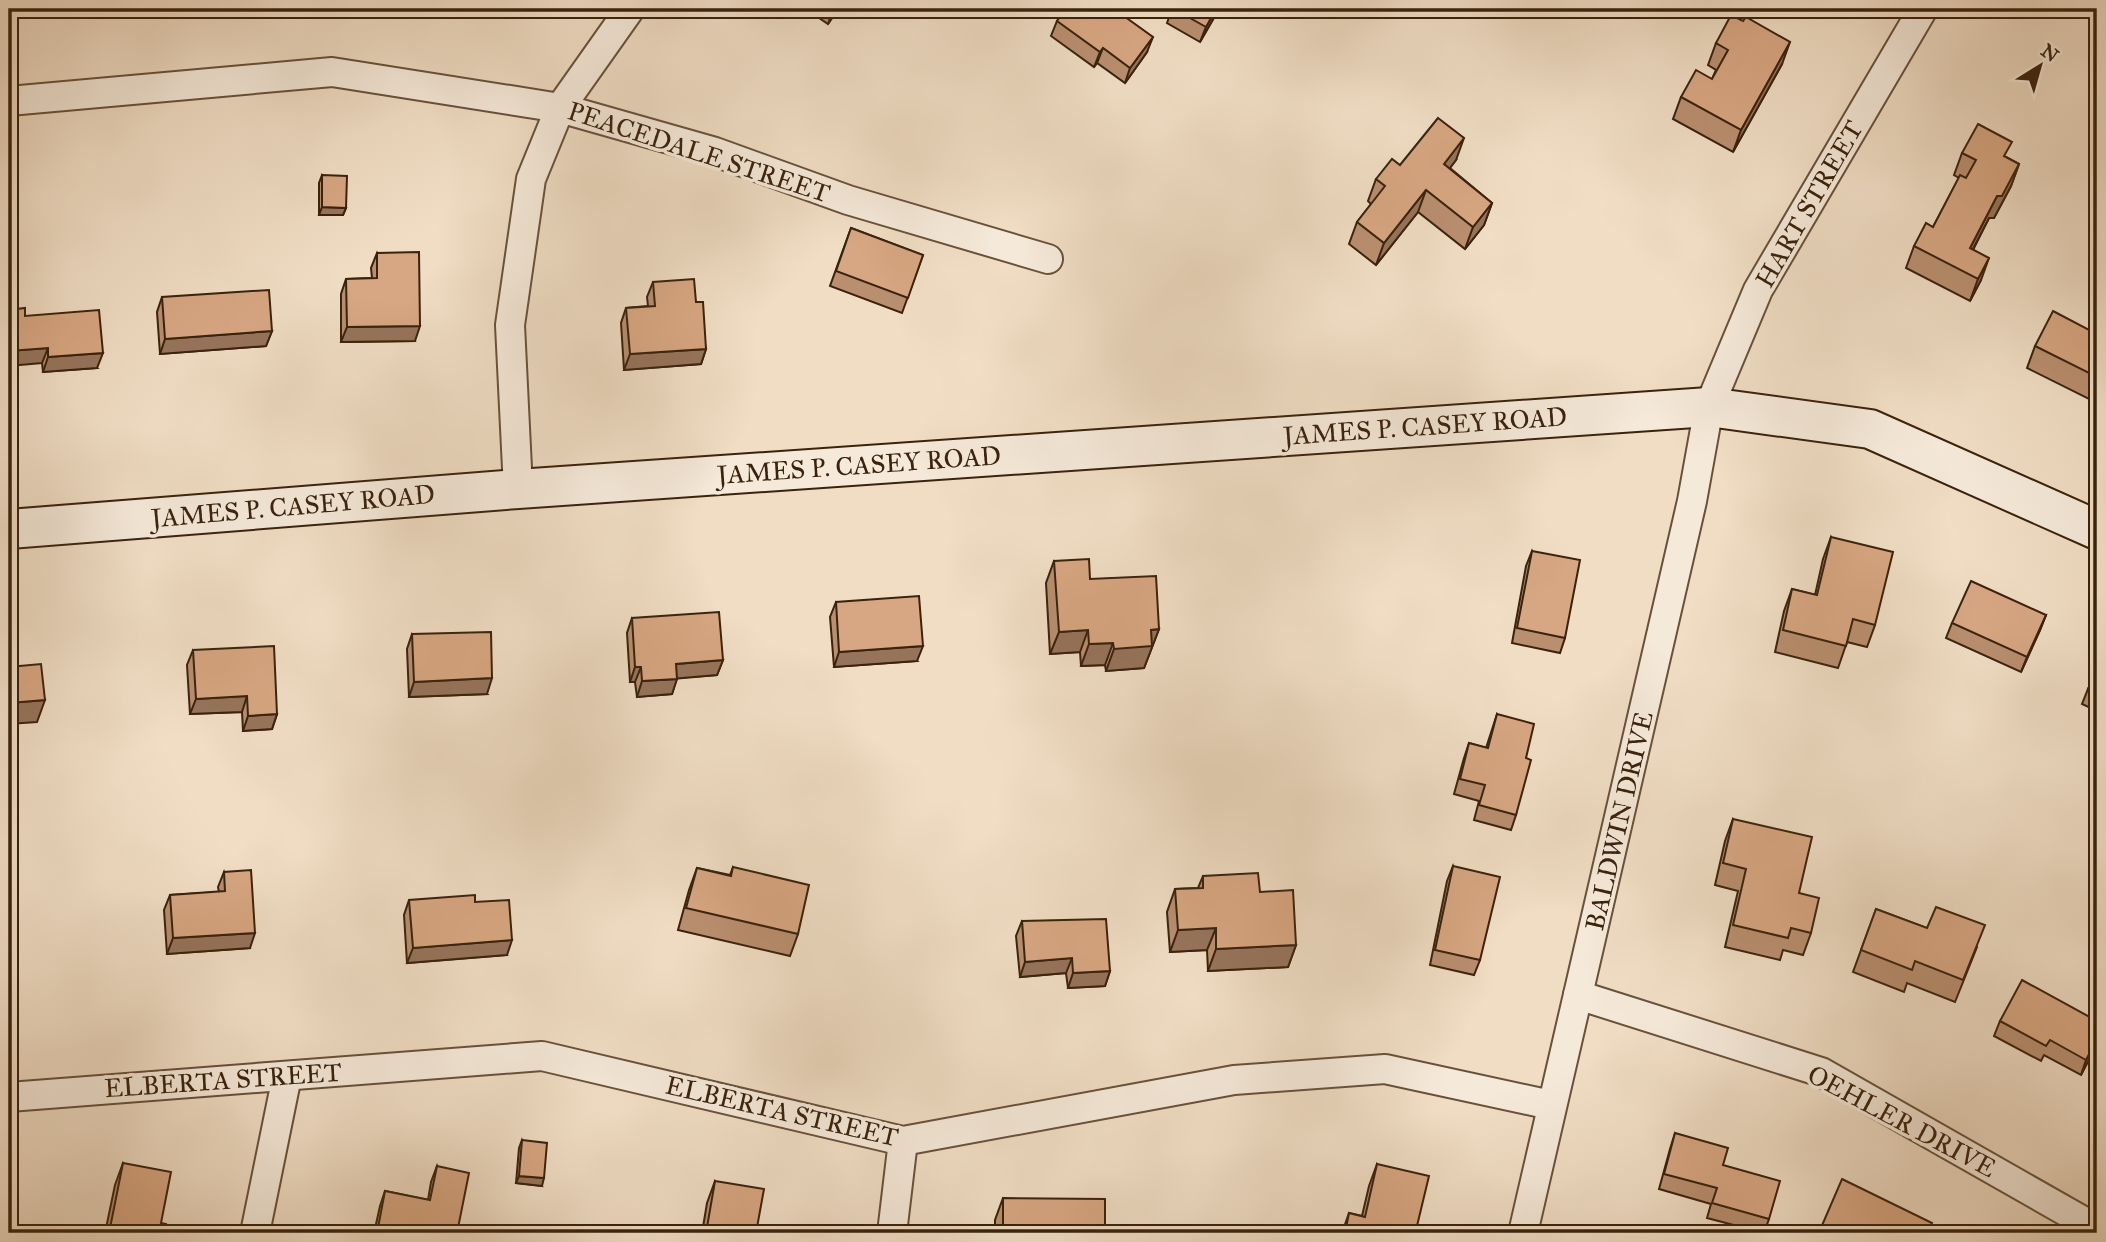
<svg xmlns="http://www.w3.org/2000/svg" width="2106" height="1242" font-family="'IM FELL Great Primer',serif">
  <rect width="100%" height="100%" fill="#f0ddc4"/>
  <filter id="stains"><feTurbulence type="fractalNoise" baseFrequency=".00286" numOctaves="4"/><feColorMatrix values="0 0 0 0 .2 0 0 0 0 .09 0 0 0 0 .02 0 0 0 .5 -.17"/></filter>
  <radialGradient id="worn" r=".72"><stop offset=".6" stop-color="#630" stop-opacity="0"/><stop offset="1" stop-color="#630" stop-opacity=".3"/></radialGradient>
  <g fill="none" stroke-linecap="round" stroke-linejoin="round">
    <defs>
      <g id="street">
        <polyline points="9,101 332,72 560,108 715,152 848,200 1048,259"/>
        <polyline points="518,489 510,325 531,179 560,108 630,9"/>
        <polyline points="1578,995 1821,1072 2097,1229"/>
        <polyline points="9,1097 542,1056 903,1141 1234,1080 1385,1069 1551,1105"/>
        <polyline points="255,1233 287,1076"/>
        <polyline points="892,1233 903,1141"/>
        <polyline points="1523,1233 1692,501 1709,407 1758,290 1923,9"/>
      </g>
      <polyline id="secondary" points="9,529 518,489 1709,407 1870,429 2097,530"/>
    </defs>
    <use href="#street" stroke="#68513b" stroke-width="32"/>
    <use href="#secondary" stroke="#3a220d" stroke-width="42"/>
    <use href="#street" stroke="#f5e9d9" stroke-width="28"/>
    <use href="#secondary" stroke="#f5e9d9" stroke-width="38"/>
  </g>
  <g fill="#b98f70" stroke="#3a220d" stroke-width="2">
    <polygon points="806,9 838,9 828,24"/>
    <polygon points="1172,9 1219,9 1200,42 1167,23"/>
    <polygon points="1057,21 1147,52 1125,83 1097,63 1094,67 1051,36"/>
    <polygon points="1716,43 1782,64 1733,152 1673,119 1681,97 1712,79 1716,70 1708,65"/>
    <polygon points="1962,153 2006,157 2019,164 2011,186 1994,218 1989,218 1973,250 1981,280 1970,301 1906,268 1914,246 1933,227 1959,178 1954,175"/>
    <polygon points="1456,160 1450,168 1492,203 1484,225 1465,249 1418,212 1376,265 1349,244 1357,222 1371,204 1368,201 1376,179 1400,165"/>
    <polygon points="322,175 346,208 343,215 319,215 319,183"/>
    <polygon points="851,228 923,255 902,313 830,286"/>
    <polygon points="377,253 415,341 341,342 341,294 346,279 372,278 371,268"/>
    <polygon points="653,282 696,302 706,349 701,364 624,370 621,323 626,308 648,306 647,297"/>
    <polygon points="162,297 272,331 266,346 160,354 157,312"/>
    <polygon points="25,316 97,368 43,372 42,363"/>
    <polygon points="2097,334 2097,403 2027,368 2035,346"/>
    <polygon points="1831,537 1875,625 1867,647 1847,642 1838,668 1775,652 1784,611 1792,589 1815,595 1823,559"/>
    <polygon points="1532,551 1565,638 1560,653 1512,643 1526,566"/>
    <polygon points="1054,561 1090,579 1159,629 1144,668 1106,671 1105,665 1081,666 1080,652 1050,654 1046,583"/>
    <polygon points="836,602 917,661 834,667 830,617"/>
    <polygon points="2046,615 2040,630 2021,672 1946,638 1952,623"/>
    <polygon points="632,618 723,660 717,675 677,678 672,694 637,697 635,682 630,682 627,633"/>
    <polygon points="412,634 487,694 409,697 407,649"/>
    <polygon points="193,650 277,714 272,729 243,731 242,712 190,714 187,665"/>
    <polygon points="2097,670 2097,711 2082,704 2088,689"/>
    <polygon points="1497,714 1526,758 1516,815 1511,830 1474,820 1479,801 1454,794 1464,758 1469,743 1486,748"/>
    <polygon points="1733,819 1799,893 1811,933 1803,955 1783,950 1780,960 1725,947 1738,891 1715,885 1725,841"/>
    <polygon points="1453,866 1480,960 1474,975 1430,965 1447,881"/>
    <polygon points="733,867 798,934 790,956 678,930 689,890 697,868 730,875"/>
    <polygon points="224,872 250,948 167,954 164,910 170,895 219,892 218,887"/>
    <polygon points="1203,876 1260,892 1296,945 1288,967 1208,971 1207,950 1170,952 1167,912 1175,889 1198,888"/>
    <polygon points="409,900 475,902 507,955 407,963 404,915"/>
    <polygon points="1876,909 1977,947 1955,1002 1907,983 1904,992 1853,972"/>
    <polygon points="1022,921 1110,971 1105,986 1068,988 1066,973 1020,977 1016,936"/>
    <polygon points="2000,1021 2097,1044 2081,1075 2044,1055 2041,1061 1994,1036"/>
    <polygon points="1675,1133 1723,1165 1769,1219 1764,1233 1707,1218 1711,1204 1659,1189 1670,1149"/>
    <polygon points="522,1140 542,1186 516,1183 519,1148"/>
    <polygon points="123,1163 161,1223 164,1233 105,1233 115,1185"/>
    <polygon points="1377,1164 1416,1230 1415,1233 1342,1233 1349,1213 1362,1216 1369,1186"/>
    <polygon points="437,1166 457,1233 374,1233 380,1206 385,1191 428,1200 431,1182"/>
    <polygon points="715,1181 756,1233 702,1233 707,1203"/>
    <polygon points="1003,1198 1105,1233 995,1233 995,1220"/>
  </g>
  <g fill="#96745b" stroke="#3a220d" stroke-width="2">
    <polygon points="833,9 838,9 828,24"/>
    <polygon points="1216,9 1219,9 1200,42 1206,27"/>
    <polygon points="1153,37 1147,52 1125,83 1130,68"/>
    <polygon points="1790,42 1782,64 1733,152 1741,130"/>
    <polygon points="1103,48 1097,63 1094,67 1100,52"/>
    <polygon points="1464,138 1456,160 1436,186 1444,164"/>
    <polygon points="2019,164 2011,186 1994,218 1989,218 1962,270 1970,248 1997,196"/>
    <polygon points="1426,190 1418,212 1376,265 1384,243"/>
    <polygon points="1492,203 1484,225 1465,249 1473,227"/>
    <polygon points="322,207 346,208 343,215 319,215"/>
    <polygon points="1989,258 1981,280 1970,301 1978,279"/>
    <polygon points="420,326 415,341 341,342 347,327"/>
    <polygon points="272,331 266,346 160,354 165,339"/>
    <polygon points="48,348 42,363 9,366 9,351"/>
    <polygon points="706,349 701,364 624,370 630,354"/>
    <polygon points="103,353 97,368 43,372 48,357"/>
    <polygon points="2046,615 2040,630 2021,672 2027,657"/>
    <polygon points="1159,629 1144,668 1106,671 1114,649 1151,630"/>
    <polygon points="1088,630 1080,652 1050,654 1059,632"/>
    <polygon points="1113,643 1105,665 1081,666 1089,644"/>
    <polygon points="923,646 917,661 834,667 839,652"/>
    <polygon points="723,660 717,675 671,679 676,664"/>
    <polygon points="635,667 641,667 635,682 630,682"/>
    <polygon points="492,678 487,694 409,697 414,682"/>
    <polygon points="677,679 672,694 637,697 642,681"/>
    <polygon points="247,696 242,712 190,714 196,699"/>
    <polygon points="45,700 37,722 9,724 9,703"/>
    <polygon points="277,714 272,729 243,731 248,716"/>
    <polygon points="1216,928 1207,950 1170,952 1178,930"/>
    <polygon points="255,933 250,948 167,954 173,938"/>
    <polygon points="512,940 507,955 407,963 413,948"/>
    <polygon points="1296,945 1288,967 1208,971 1216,949"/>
    <polygon points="1072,958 1066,973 1020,977 1025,962"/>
    <polygon points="1110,971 1105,986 1068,988 1073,973"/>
    <polygon points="2097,1039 2097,1044 2081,1075 2086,1060"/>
    <polygon points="519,1176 544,1178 542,1186 516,1183"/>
  </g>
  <g fill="#d7a682" stroke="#3a220d" stroke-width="2">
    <polygon points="1065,9 1114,9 1153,37 1130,68 1103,48 1100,52 1057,21"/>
    <polygon points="1174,9 1216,9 1206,27"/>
    <polygon points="1731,15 1743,21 1746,17 1790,42 1741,130 1681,97 1696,70 1712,79 1728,50 1716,43"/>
    <polygon points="1438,118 1464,138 1444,164 1492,203 1473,227 1426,190 1384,243 1357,222 1385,186 1376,179 1392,159 1400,165"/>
    <polygon points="1978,124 2012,142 2004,156 2019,164 2002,196 1997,196 1970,248 1989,258 1978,279 1914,246 1926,223 1933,227 1960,175 1966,178 1976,160 1962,153"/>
    <polygon points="322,175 347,176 346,208 322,207"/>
    <polygon points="851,228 923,255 908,298 836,271"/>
    <polygon points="419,252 420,326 347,327 346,279 377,278 377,253"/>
    <polygon points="694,279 696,302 703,302 706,349 630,354 626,308 655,306 653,282"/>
    <polygon points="269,290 272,331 165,339 162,297"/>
    <polygon points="25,308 25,316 99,310 103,353 48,357 48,348 9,351 9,310"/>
    <polygon points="2053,311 2097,334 2097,377 2035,346"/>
    <polygon points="1831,537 1893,552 1875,625 1853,619 1846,646 1783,630 1792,589 1817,595"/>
    <polygon points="1532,551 1580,560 1565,638 1517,628"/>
    <polygon points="1089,559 1090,579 1156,576 1159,629 1151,630 1152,646 1114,649 1113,643 1089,644 1088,630 1059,632 1054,561"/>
    <polygon points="1971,581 2046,615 2027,657 1952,623"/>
    <polygon points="919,596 923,646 839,652 836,602"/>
    <polygon points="719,612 723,660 676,664 677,679 642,681 641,667 635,667 632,618"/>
    <polygon points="491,632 492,678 414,682 412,634"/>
    <polygon points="274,646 277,714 248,716 247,696 196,699 193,650"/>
    <polygon points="41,664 45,700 9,703 9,667"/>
    <polygon points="2097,670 2097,693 2088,689"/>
    <polygon points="1497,714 1534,724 1526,758 1531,760 1516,815 1479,805 1485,785 1460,779 1469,743 1488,748"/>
    <polygon points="1733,819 1812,837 1799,893 1819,898 1811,933 1791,928 1788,938 1733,925 1746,869 1723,863"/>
    <polygon points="1453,866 1500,877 1480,960 1435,950"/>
    <polygon points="733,867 809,885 798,934 686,908 697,868 731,876"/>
    <polygon points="251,870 255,933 173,938 170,895 225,891 224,872"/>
    <polygon points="1258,873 1260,892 1293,890 1296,945 1216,949 1216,928 1178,930 1175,889 1203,888 1203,876"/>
    <polygon points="475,895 475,902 509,900 512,940 413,948 409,900"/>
    <polygon points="1936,907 1985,925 1963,980 1915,961 1912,970 1861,950 1876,909 1927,928"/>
    <polygon points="1106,919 1110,971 1073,973 1072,958 1025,962 1022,921"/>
    <polygon points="2022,980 2097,1021 2097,1039 2086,1060 2050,1040 2046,1046 2000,1021"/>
    <polygon points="1675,1133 1728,1148 1723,1165 1780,1181 1769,1219 1712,1203 1717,1188 1664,1174"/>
    <polygon points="522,1140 547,1143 544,1178 519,1176"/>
    <polygon points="123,1163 171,1172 161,1223 166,1224 164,1233 109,1233"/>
    <polygon points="1377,1164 1429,1176 1416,1230 1410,1229 1409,1233 1345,1233 1349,1213 1365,1217"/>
    <polygon points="437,1166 469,1173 457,1233 377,1233 385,1191 430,1200"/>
    <polygon points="1842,1179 1932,1223 1927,1233 1826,1233 1820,1230"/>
    <polygon points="715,1181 764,1189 756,1233 706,1233"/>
    <polygon points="1003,1198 1105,1199 1105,1233 1003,1233"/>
  </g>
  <g text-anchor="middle" stroke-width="7" stroke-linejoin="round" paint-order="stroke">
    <g font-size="26" fill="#3a220d" stroke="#f5e9d9">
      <text transform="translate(699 152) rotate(18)" y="9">PEACEDALE STREET</text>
      <text transform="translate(1809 204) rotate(-60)" y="9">HART STREET</text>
      <text transform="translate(1425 426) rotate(-4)" y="9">JAMES P. CASEY ROAD</text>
      <text transform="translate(859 465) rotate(-4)" y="9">JAMES P. CASEY ROAD</text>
      <text transform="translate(293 506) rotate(-5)" y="9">JAMES P. CASEY ROAD</text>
      <text transform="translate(1619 821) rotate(-77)" y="9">BALDWIN DRIVE</text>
      <text transform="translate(223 1080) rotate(-4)" y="9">ELBERTA STREET</text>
      <text transform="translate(782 1111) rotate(13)" y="9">ELBERTA STREET</text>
      <text transform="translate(1902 1121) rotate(28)" y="9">OEHLER DRIVE</text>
    </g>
  </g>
  <rect width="2106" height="1242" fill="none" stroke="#f0ddc4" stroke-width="35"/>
  <rect x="10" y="10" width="2085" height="1221" fill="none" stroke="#3a220d" stroke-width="3.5"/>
  <rect x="18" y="18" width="2071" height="1207" fill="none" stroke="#3a220d" stroke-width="2"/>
  <g transform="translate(2040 66) rotate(37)" stroke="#f5e9d9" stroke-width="5" paint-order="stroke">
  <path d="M0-5L12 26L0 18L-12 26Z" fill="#3a220d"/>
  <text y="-10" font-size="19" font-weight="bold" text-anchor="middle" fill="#3a220d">N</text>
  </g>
  <rect width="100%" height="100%" filter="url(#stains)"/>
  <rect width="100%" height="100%" fill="url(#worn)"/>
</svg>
